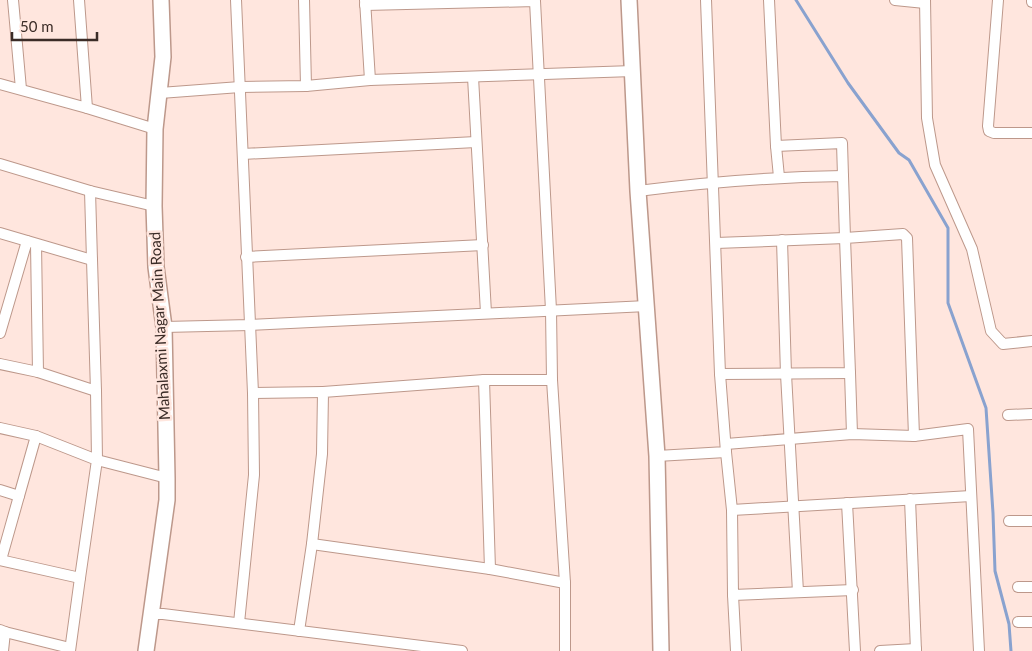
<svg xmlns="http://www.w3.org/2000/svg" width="1032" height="651" font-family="Lato,sans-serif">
  <rect width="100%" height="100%" fill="#ffe6de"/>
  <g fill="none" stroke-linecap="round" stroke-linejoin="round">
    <polyline stroke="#89a2cf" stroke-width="3" points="796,0 848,83 899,153 909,160 948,228 948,303 986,408 993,513 995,571 1009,624 1011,651"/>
    <defs>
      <g id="street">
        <polyline points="13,0 21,89"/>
        <polyline points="236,0 253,393 254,475 239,623"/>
        <polyline points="304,0 306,86"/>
        <polyline points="365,0 370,80"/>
        <polyline points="706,0 720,374 850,373 845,238 903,234 907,238 914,436"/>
        <polyline points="769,0 776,146 779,177"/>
        <polyline points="895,0 925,3"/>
        <polyline points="925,0 927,118 935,165 972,249 991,331 1003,344 1032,341"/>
        <polyline points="998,0 988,126 989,131 994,133 1032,133"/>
        <polyline points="1032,0 1032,2"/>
        <polyline points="365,5 535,1 551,310 552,380"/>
        <polyline points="473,77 486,313"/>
        <polyline points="0,84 87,108 79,0"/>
        <polyline points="160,93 240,87 306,86 370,80 633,71"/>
        <polyline points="87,108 155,129"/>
        <polyline points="776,146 842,143 843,176"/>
        <polyline points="243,154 476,142"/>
        <polyline points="0,164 90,191 154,206"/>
        <polyline points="90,191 92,260"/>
        <path d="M638,191C708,182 774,177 843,176L845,238L716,243"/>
        <polyline points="0,233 92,260 96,391 38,372 36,244"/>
        <polyline points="782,240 786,374 798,592"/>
        <polyline points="246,257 483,245"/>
        <polyline points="164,327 250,325 647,306"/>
        <polyline points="0,333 27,241"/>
        <polyline points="0,364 38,372"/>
        <polyline points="850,373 852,434"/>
        <polyline points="484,380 552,380 565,583"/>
        <polyline points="96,391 97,460 167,478"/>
        <polyline points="253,393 323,392"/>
        <polyline points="1008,415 1032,414"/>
        <polyline points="0,428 36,436"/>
        <polyline points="726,444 852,434 914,436 968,429 979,651"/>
        <polyline points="726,452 732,510 733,595 853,590"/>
        <polyline points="657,456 726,452 720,374"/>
        <polyline points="0,490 19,496 36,436 97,460 80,578 0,560"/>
        <polyline points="910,499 916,651"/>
        <polyline points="847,503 855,651"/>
        <polyline points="732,510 971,496"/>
        <polyline points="1009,521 1032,521"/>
        <polyline points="312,544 490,569 565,583 565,651"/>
        <polyline points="1,560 19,496"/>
        <polyline points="1018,587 1032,587"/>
        <polyline points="733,595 736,651"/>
        <polyline points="152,614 163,614 462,651"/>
        <polyline points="1018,622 1032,622"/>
        <polyline points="0,630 5,632 3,651"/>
        <polyline points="299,631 312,544 322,454 323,392 484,380 490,569"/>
        <polyline points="5,632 70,648"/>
        <polyline points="70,651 80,578"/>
        <polyline points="880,651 916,649"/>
      </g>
      <g id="secondary">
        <polyline points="629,0 638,191 657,456 661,651"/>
        <polyline points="146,651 167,500 167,478 164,327 156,267 154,206 155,129 163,57 161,0"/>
      </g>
    </defs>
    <use href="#street" stroke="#bd988b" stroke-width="12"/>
    <use href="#secondary" stroke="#bd988b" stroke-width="18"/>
    <use href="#street" stroke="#fff" stroke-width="10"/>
    <use href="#secondary" stroke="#fff" stroke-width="15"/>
  </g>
  <g text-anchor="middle" stroke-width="5" stroke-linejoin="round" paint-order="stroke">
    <g font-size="15" fill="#3b2c27" stroke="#ffe6de">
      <text transform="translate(160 326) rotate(-93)" y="5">Mahalaxmi Nagar Main Road</text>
    </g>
  </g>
  <path d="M12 32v8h85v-8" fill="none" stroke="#3b2c27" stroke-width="2.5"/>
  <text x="20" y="32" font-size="15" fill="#3b2c27" stroke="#ffe6de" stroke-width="4" paint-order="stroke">50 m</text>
</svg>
